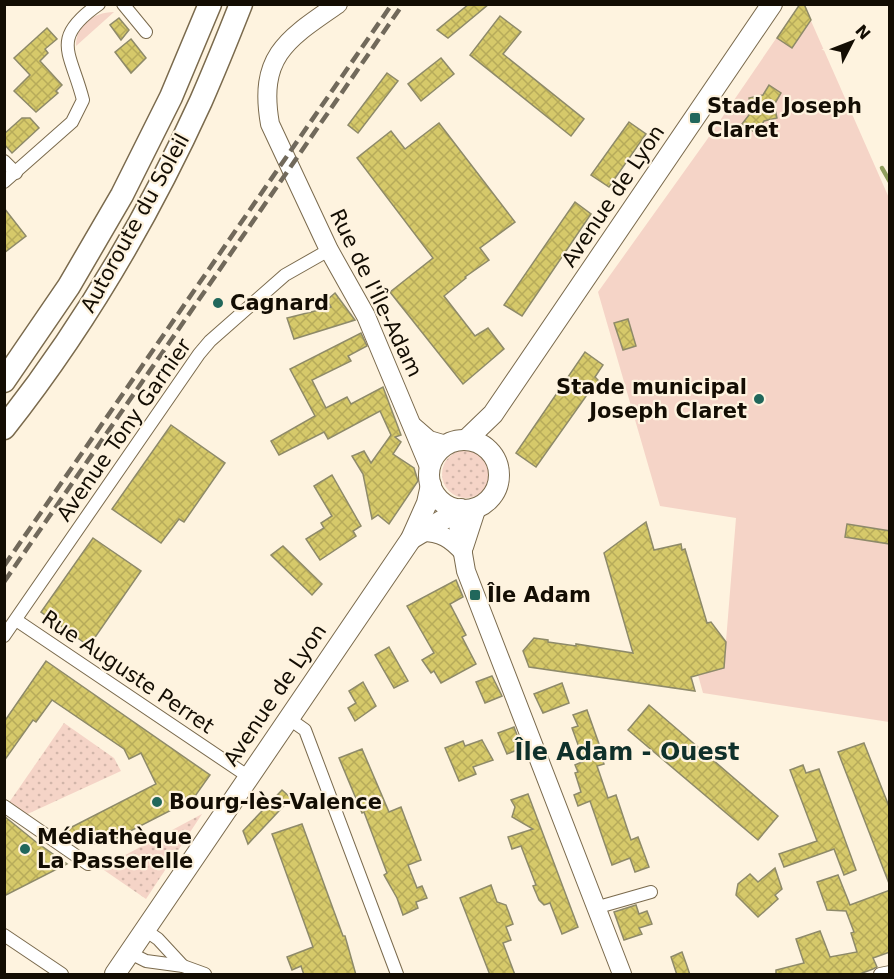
<svg xmlns="http://www.w3.org/2000/svg" width="894" height="979" font-family="'DejaVu Sans',sans-serif">
  <defs>
    <pattern id="grass-dots" width="8" height="8" patternUnits="userSpaceOnUse" patternTransform="scale(1.5)"><rect width="8" height="8" fill="#f5d4c7"/><path d="M2 2h.1M6 6h.1" fill="none" stroke="#d1b5a9" stroke-width="1.8" stroke-linecap="round"/></pattern>
    <pattern id="building-cross-hatch" width="8" height="8" patternUnits="userSpaceOnUse" patternTransform="scale(1.5)"><rect width="8" height="8" fill="#d6c96a"/><path d="M0 0l8 8M0 8l8-8" fill="none" stroke="#b7ab5a"/></pattern>
  </defs>
  <rect width="100%" height="100%" fill="#fef3df"/>
  <g fill="url(#grass-dots)">
    <circle cx="466" cy="474" r="24"/>
    <polygon points="64,723 114,758 121,771 21,817 6,807"/>
    <polygon points="202,814 146,899 101,868"/>
  </g>
  <g fill="#f5d4c7">
    <polygon points="799,5 804,5 889,198 889,722 703,693 698,675 726,641 736,518 660,506 598,292 706,141"/>
    <path d="M114,12L76,46C76,24 92,13 114,12Z"/>
  </g>
  <g fill="none" stroke-linecap="round" stroke-linejoin="round">
    <polyline stroke="#919f5e" stroke-width="4.5" points="882,168 890,182"/>
  </g>
  <g fill="url(#building-cross-hatch)" stroke="#8e8a69" stroke-width="1.5">
    <polygon points="469,4 489,4 448,38 437,30"/>
    <polygon points="800,4 804,4 811,20 792,48 777,38"/>
    <polygon points="500,16 521,32 503,54 584,119 571,136 470,55"/>
    <polygon points="119,18 129,30 121,40 110,25"/>
    <polygon points="47,28 57,39 45,49 48,53 40,61 62,85 56,91 58,93 36,112 14,91 30,75 14,58"/>
    <polygon points="131,39 146,58 131,73 115,52"/>
    <polygon points="441,58 454,74 421,101 408,84"/>
    <polygon points="387,73 398,81 358,133 348,125"/>
    <polygon points="769,85 781,93 774,105 777,118 764,121 756,133 742,124 752,111 749,98 763,95"/>
    <polygon points="22,118 30,118 39,128 12,153 4,144 4,134"/>
    <polygon points="629,122 646,134 609,187 591,175"/>
    <polygon points="439,123 515,222 480,248 489,260 465,277 466,278 444,296 475,336 488,328 504,349 463,384 390,292 433,258 357,158 391,131 405,149"/>
    <polygon points="575,202 591,214 522,316 504,305"/>
    <polygon points="4,208 26,236 4,253"/>
    <polygon points="335,293 355,320 294,339 287,318 331,307 327,300"/>
    <polygon points="628,319 636,346 623,350 614,323"/>
    <polygon points="361,333 367,346 348,356 351,361 312,380 326,408 347,397 351,404 383,387 401,435 395,437 401,442 393,454 414,468 418,481 389,524 378,515 372,519 363,474 352,456 364,451 371,463 391,435 380,411 328,439 324,432 279,455 271,441 315,416 290,369"/>
    <polygon points="585,352 603,365 595,377 600,382 592,394 589,392 536,467 516,453"/>
    <polygon points="171,425 225,463 184,522 179,519 161,543 112,509"/>
    <polygon points="332,475 361,526 353,531 356,536 320,560 306,539 324,528 321,523 332,516 314,486"/>
    <polygon points="646,522 654,550 681,544 682,550 685,549 707,623 711,622 726,642 724,668 691,677 695,691 529,667 523,651 534,638 548,640 548,642 576,646 576,644 633,653 604,553"/>
    <polygon points="847,524 890,531 890,544 845,537"/>
    <polygon points="93,538 141,571 89,646 41,612"/>
    <polygon points="283,546 322,584 312,595 271,555"/>
    <polygon points="456,580 463,597 450,604 466,635 462,637 476,664 441,683 434,671 431,673 422,660 434,653 407,606"/>
    <polygon points="389,647 408,681 394,688 375,655"/>
    <polygon points="46,661 210,775 193,799 105,844 86,844 70,837 64,831 156,784 141,753 129,759 124,749 52,700 36,722 33,720 4,761 4,722"/>
    <polygon points="492,676 502,696 485,703 476,682"/>
    <polygon points="363,682 376,706 355,721 348,708 356,703 349,691"/>
    <polygon points="562,683 569,703 543,713 534,694"/>
    <polygon points="649,705 778,816 758,840 628,730"/>
    <polygon points="587,710 599,744 597,745 604,764 597,766 608,798 616,795 631,840 638,837 649,867 635,872 630,858 612,865 590,801 578,806 574,795 581,792 575,773 578,772 575,765 584,761 572,728 578,726 573,715"/>
    <polygon points="514,727 522,748 507,754 498,733"/>
    <polygon points="482,740 493,760 473,767 476,774 459,781 445,748 463,741 465,746"/>
    <polygon points="864,743 890,809 890,886 838,752"/>
    <polygon points="362,749 389,812 401,807 421,860 408,865 417,888 422,886 427,898 416,902 418,908 403,915 397,898 384,875 387,873 364,812 362,813 339,758"/>
    <polygon points="803,765 806,773 819,769 856,870 844,875 834,849 784,867 779,854 817,841 790,770"/>
    <polygon points="282,790 291,798 248,844 243,831"/>
    <polygon points="528,794 578,927 562,934 550,903 544,905 539,900 533,886 536,885 521,846 512,849 508,837 533,829 512,817 515,807 511,800"/>
    <polygon points="4,816 36,842 67,864 4,896"/>
    <polygon points="302,824 343,936 345,936 356,975 304,975 301,966 292,970 287,957 313,947 272,834"/>
    <polygon points="775,868 782,889 775,895 778,899 758,917 736,895 738,884 750,874 758,882"/>
    <polygon points="838,875 850,905 890,890 890,952 873,958 877,967 873,969 857,975 776,975 776,970 804,963 796,939 820,931 830,957 857,952 851,933 854,932 846,911 827,910 817,882"/>
    <polygon points="491,885 497,902 506,905 513,924 506,927 511,940 503,943 515,975 490,975 460,898"/>
    <polygon points="636,905 639,914 647,911 652,924 639,928 642,934 624,940 614,912"/>
    <polygon points="682,952 687,966 690,975 677,975 671,957"/>
  </g>
  <g fill="none" stroke-linecap="round" stroke-linejoin="round">
    <defs>
      <g id="street">
        <polyline points="123,4 146,32"/>
        <polyline points="4,161 16,173"/>
        <path d="M4,182L72,122L83,100C71,52 49,39 99,4"/>
        <polyline points="16,620 249,777"/>
        <polyline points="4,636 199,354 210,341 285,275 329,250"/>
        <polyline points="288,718 305,730 397,974"/>
        <polyline points="4,806 88,864"/>
        <polyline points="595,908 651,892"/>
        <polyline points="145,930 158,939 183,966"/>
        <polyline points="4,935 62,974"/>
        <polyline points="130,953 146,961 183,966 205,974"/>
        <polyline points="880,974 890,972"/>
      </g>
      <g id="secondary">
        <path d="M338,4C287,39 258,56 270,124L329,250L366,316L430,469"/>
        <polyline points="414,427 429,440 446,445"/>
        <polyline points="449,506 457,519 466,571 622,974"/>
        <path d="M422,532C441,532 451,539 463,552"/>
        <polyline points="464,547 477,507"/>
      </g>
      <g id="primary">
        <polyline points="466,440 493,414 772,4"/>
        <circle cx="464" cy="475" r="35"/>
        <polyline points="411,539 461,509"/>
        <polyline points="115,974 411,539 427,503 431,485"/>
      </g>
      <g id="highway">
        <polyline points="4,381 69,286 122,195 171,97 210,4"/>
        <path d="M4,428C83,328 148,217 201,101C215,69 228,37 241,4"/>
      </g>
    </defs>
    <use href="#street" stroke="#7a6a4d" stroke-width="14"/>
    <use href="#secondary" stroke="#7a6a4d" stroke-width="20"/>
    <use href="#primary" stroke="#7a6a4d" stroke-width="22"/>
    <use href="#highway" stroke="#7a6a4d" stroke-width="25"/>
    <use href="#street" stroke="#fff" stroke-width="12"/>
    <use href="#secondary" stroke="#fff" stroke-width="18"/>
    <use href="#primary" stroke="#fff" stroke-width="20"/>
    <use href="#highway" stroke="#fff" stroke-width="22"/>
    <g stroke="#71695b" stroke-width="4.5" stroke-dasharray="12 6" stroke-linecap="butt">
      <polyline points="4,566 392,4"/>
      <polyline points="4,582 403,4"/>
    </g>
  </g>
  <g fill="#21675b" stroke="#fef3df" stroke-width="2">
    <rect x="689" y="112" width="12" height="12" rx="3"/>
    <circle cx="218" cy="303" r="6"/>
    <circle cx="759" cy="399" r="6"/>
    <rect x="469" y="589" width="12" height="12" rx="3"/>
    <circle cx="157" cy="802" r="6"/>
    <circle cx="25" cy="849" r="6"/>
  </g>
  <g text-anchor="middle" stroke-width="4.5" stroke-linejoin="round" paint-order="stroke">
    <g font-size="21" font-weight="bold" fill="#130d03" stroke="#fef3df" text-anchor="start">
      <text x="707" y="113">Stade Joseph<tspan x="707" dy="24">Claret</tspan></text>
      <text x="230" y="310">Cagnard</text>
      <text x="747" y="394" text-anchor="end">Stade municipal<tspan x="747" dy="24">Joseph Claret</tspan></text>
      <text x="487" y="602">Île Adam</text>
      <text x="169" y="809">Bourg-lès-Valence</text>
      <text x="37" y="844">Médiathèque<tspan x="37" dy="24">La Passerelle</tspan></text>
    </g>
    <g font-size="21" fill="#130d03" stroke="#fef3df">
      <text transform="translate(613 196) rotate(-56)" y="7">Avenue de Lyon</text>
      <text transform="translate(135 223) rotate(-61)" y="7">Autoroute du Soleil</text>
      <text transform="translate(376 293) rotate(64)" y="7">Rue de l'Île-Adam</text>
      <text transform="translate(124 430) rotate(-55)" y="7">Avenue Tony Garnier</text>
      <text transform="translate(128 672) rotate(34)" y="7">Rue Auguste Perret</text>
      <text transform="translate(275 695) rotate(-56)" y="7">Avenue de Lyon</text>
    </g>
    <g font-size="24" font-weight="bold" fill="#0f302a" stroke="#fef3df">
      <text x="627" y="760">Île Adam - Ouest</text>
    </g>
  </g>
  <rect width="894" height="979" fill="none" stroke="#130d03" stroke-width="12"/>
  <g transform="translate(852 42) rotate(48)" stroke="#fef3df" stroke-width="4.5" paint-order="stroke">
  <path d="M0-4.5L10 22L0 15L-10 22Z" fill="#130d03"/>
  <text y="-9" font-size="16" font-weight="bold" text-anchor="middle" fill="#130d03">N</text>
  </g>
</svg>
